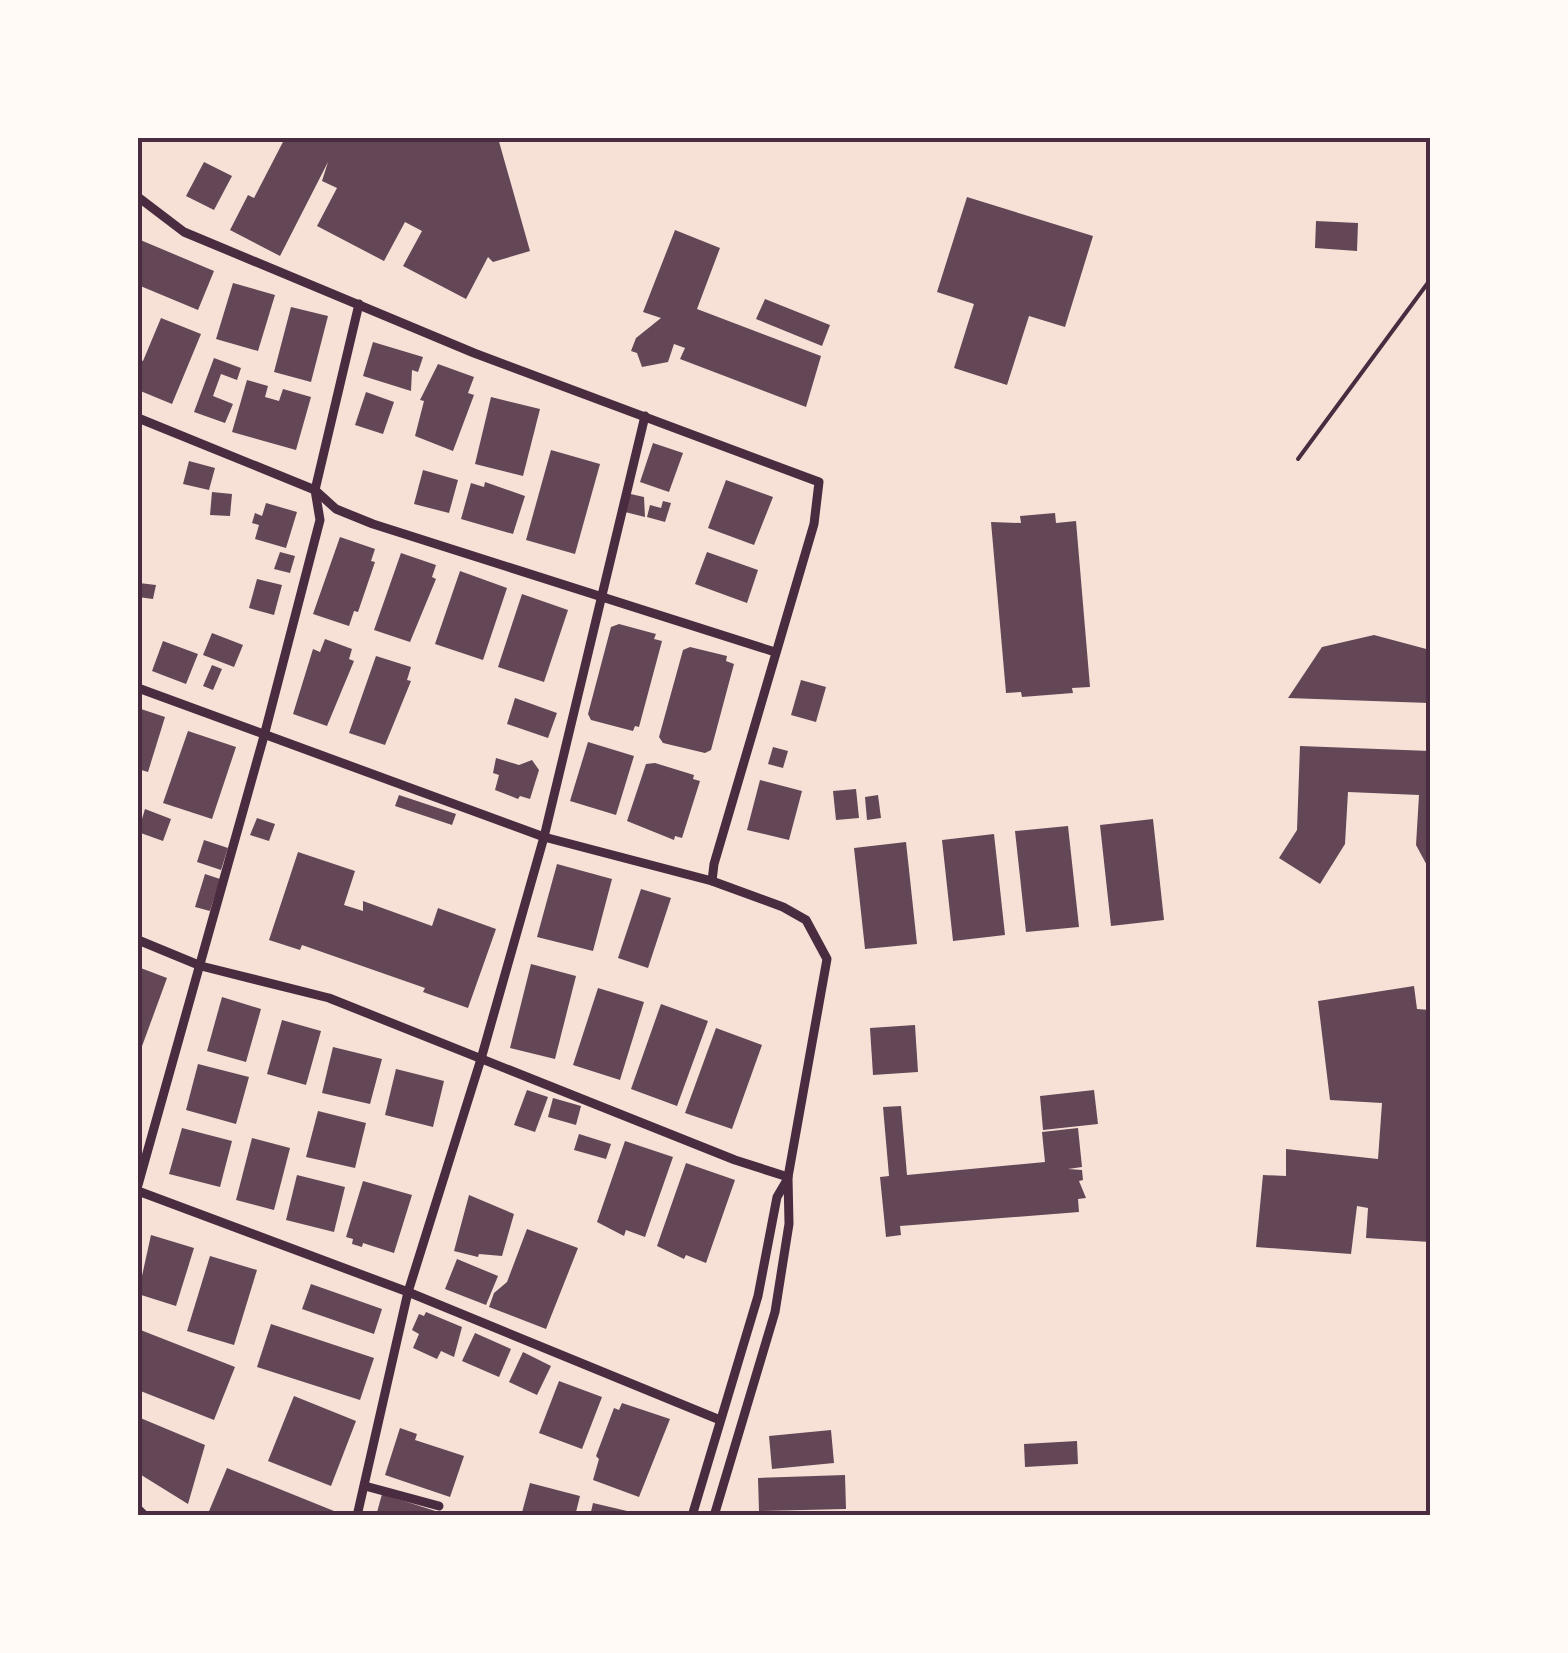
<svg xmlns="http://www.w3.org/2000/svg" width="1568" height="1653" font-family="Jost,sans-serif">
  <rect width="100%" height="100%" fill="#f7e1d7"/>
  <g fill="#644757">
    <polygon points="285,138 498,138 530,251 493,262 488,257 466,299 403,266 422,231 405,222 384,261 317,226 337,188 322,181 328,162 280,256 230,230 248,195 254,198"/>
    <polygon points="204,162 232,176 214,210 186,196"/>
    <polygon points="967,197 1093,236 1065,327 1029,316 1007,385 954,368 974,304 937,292"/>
    <polygon points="1316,221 1358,223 1357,251 1315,248"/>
    <polygon points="675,230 720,248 697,309 821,356 806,407 680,359 685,348 674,344 668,362 642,367 637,353 631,351 636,338 661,318 643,312"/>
    <polygon points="138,239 214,271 198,310 138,285 142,270 138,268"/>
    <polygon points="233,283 275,295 258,351 216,339"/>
    <polygon points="765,299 830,325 822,346 756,319"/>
    <polygon points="291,307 328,316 311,382 274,372"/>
    <polygon points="161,318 201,334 172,404 138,390 138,359 143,361"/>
    <polygon points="373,342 423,357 418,372 412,370 411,391 363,376"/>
    <polygon points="214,358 241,368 237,380 221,374 213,396 233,404 225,423 194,412"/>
    <polygon points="438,364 474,377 468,393 474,395 453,451 415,436 424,401 420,400"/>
    <polygon points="247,380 268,386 265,397 279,401 283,389 311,397 296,450 232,432"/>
    <polygon points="366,392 394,402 383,434 355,425"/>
    <polygon points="491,397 540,409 523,476 475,464"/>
    <polygon points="653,443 683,453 669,492 640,482"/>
    <polygon points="551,450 600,464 575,554 526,540"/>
    <polygon points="189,461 215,468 209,490 183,484"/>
    <polygon points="423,470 458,480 449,513 414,504"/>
    <polygon points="726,480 773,497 754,545 708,528"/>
    <polygon points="485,482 525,496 513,534 461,519 471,483 484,487"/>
    <polygon points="212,492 232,494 230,516 210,515"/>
    <polygon points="626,493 644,497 645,517 621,511"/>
    <polygon points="663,501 671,503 665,522 647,517 650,505 661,508"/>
    <polygon points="266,503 297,512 286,548 255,539 259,525 252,523 255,513 262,516"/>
    <polygon points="1055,513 1056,523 1076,521 1090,687 1072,688 1073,693 1022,697 1021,692 1006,693 991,522 1021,523 1020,516"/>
    <polygon points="340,537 375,549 371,561 375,562 358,612 354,611 349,626 313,614"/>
    <polygon points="280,552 295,556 290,573 274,569"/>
    <polygon points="707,552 758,570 747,603 695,584"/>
    <polygon points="401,553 436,565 432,577 436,579 410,642 374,630"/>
    <polygon points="460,571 507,588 483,660 435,644"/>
    <polygon points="257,579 282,585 274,615 249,608"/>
    <polygon points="139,583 156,585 153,599 138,597"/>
    <polygon points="522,594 568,610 544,682 498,667"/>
    <polygon points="619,624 656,634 654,639 662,641 639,727 635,726 633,731 591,720 588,714 611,627"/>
    <polygon points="212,633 243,645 234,667 203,655"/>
    <polygon points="1374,635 1430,650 1429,703 1288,698 1322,647"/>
    <polygon points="325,639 352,649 349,659 354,661 327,726 293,714 313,649 320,652"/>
    <polygon points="163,641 198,654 186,684 152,671"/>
    <polygon points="690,647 727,656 726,661 734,664 711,750 705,753 663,743 659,737 683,650"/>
    <polygon points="376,656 411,667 407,680 411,681 385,745 349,733"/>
    <polygon points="212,665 222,669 213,690 203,686"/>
    <polygon points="801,680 826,687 816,722 791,715"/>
    <polygon points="515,698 557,713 548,738 507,724"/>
    <polygon points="138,708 165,717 148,772 138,769"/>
    <polygon points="188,731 236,747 212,819 163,803"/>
    <polygon points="588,742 634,756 616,815 570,801"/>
    <polygon points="1300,746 1430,751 1430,871 1416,845 1419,795 1348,792 1345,844 1320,884 1279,858 1297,830"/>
    <polygon points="773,747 788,751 783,768 768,764"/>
    <polygon points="496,758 519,765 532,760 539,770 530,799 520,796 518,799 495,790 499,775 493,773"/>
    <polygon points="655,763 694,775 693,779 700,781 682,838 675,836 674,840 627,821 646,764"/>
    <polygon points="760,780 802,791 789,840 747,830"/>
    <polygon points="856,789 859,818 836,820 833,791"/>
    <polygon points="399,795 456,814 452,825 395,806"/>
    <polygon points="878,795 881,818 867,820 865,797"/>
    <polygon points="145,809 171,819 163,841 138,832"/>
    <polygon points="257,818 275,824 269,841 250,835"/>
    <polygon points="1153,819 1164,920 1111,926 1100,825"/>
    <polygon points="1068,826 1079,927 1026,932 1015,831"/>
    <polygon points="994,834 1005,935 953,941 942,840"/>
    <polygon points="204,840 228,848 221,870 197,862"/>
    <polygon points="906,842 917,944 865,949 854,848"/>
    <polygon points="298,852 355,871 344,905 363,911 363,901 432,926 438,908 496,929 468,1008 423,992 425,988 302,945 300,950 269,940"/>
    <polygon points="557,864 612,879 593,951 537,937"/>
    <polygon points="205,874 220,879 210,911 195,907"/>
    <polygon points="641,889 671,898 648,968 618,958"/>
    <polygon points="531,964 576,976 555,1059 510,1048"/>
    <polygon points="138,967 167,978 141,1049 138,1048"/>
    <polygon points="1414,986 1417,1009 1430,1010 1430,1242 1366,1238 1368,1208 1357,1206 1351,1254 1256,1247 1263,1175 1286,1176 1286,1149 1378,1159 1382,1103 1330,1100 1318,1001"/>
    <polygon points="598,988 644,1002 620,1080 573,1065"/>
    <polygon points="222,997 261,1009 246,1062 207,1051"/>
    <polygon points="661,1004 708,1021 677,1106 631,1089"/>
    <polygon points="282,1020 321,1031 306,1085 267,1074"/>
    <polygon points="915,1025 918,1072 873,1075 870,1028"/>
    <polygon points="716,1028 762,1045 732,1129 685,1113"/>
    <polygon points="333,1047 382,1059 370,1104 322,1093"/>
    <polygon points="198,1064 249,1077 236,1124 186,1110"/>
    <polygon points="396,1069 444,1081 433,1127 385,1115"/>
    <polygon points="527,1090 548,1097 535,1132 514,1125"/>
    <polygon points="1094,1090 1098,1124 1043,1130 1040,1096"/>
    <polygon points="553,1098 581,1106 576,1125 548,1117"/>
    <polygon points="901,1106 907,1175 1045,1162 1042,1132 1078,1128 1082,1167 1068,1169 1082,1170 1083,1180 1079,1181 1086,1198 1078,1199 1079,1212 900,1226 901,1235 886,1237 880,1177 889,1176 883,1107"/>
    <polygon points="318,1111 366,1123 355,1168 306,1157"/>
    <polygon points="182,1128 232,1141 220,1187 169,1174"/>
    <polygon points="579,1134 611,1144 606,1159 574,1150"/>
    <polygon points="252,1138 290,1148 274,1210 236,1200"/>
    <polygon points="625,1141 673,1157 645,1237 626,1230 624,1236 597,1222"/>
    <polygon points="686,1163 735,1180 706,1263 686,1255 684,1259 657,1246"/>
    <polygon points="297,1175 345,1187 334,1232 286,1220"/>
    <polygon points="363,1181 412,1195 394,1253 363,1243 362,1247 352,1244 353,1239 346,1237"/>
    <polygon points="469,1195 514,1214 502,1256 479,1254 478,1257 454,1251"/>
    <polygon points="527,1229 578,1248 546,1329 489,1307 494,1293 507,1282"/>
    <polygon points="151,1235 194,1248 176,1306 138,1294"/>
    <polygon points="210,1256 257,1270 234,1345 187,1331"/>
    <polygon points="457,1259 498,1276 486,1305 445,1289"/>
    <polygon points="311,1284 382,1309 374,1334 302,1309"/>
    <polygon points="426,1312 462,1327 454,1357 441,1351 437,1359 413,1348 419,1334 412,1330 419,1314 424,1316"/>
    <polygon points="271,1324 374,1358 360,1400 257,1367"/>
    <polygon points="138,1329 235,1367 214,1420 138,1390"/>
    <polygon points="475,1333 511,1349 499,1377 462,1361"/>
    <polygon points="523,1352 551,1366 537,1395 509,1382"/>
    <polygon points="559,1381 602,1397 582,1449 539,1433"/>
    <polygon points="294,1396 356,1421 331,1486 268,1461"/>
    <polygon points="622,1403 670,1419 639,1497 593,1480 599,1459 596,1456 614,1408 619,1410"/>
    <polygon points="138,1417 205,1445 188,1504 138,1473"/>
    <polygon points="400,1428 417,1434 415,1440 464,1456 450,1497 385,1475"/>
    <polygon points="831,1430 834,1463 772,1469 769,1436"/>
    <polygon points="1077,1441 1078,1464 1025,1467 1024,1444"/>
    <polygon points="227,1468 334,1511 333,1516 207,1516"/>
    <polygon points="845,1475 846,1509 759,1511 758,1478"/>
    <polygon points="530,1483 580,1496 575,1516 521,1516"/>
    <polygon points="382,1494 448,1515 448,1516 376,1516"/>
    <polygon points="593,1503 640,1514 640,1516 590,1516"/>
  </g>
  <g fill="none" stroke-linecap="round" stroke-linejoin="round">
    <polyline stroke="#4a2c40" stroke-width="4" points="1298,459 1430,280"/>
    <g stroke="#4a2c40" stroke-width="9">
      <polyline points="138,197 184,232 474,353 819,482 814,524 714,864 712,881 783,907 806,920 827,959 788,1177 789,1224 775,1312 714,1516"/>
      <polyline points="138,418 315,490 336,509 373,524 775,652"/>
      <polyline points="138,688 544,837 712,881"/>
      <polyline points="138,940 201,966 329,998 735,1160 788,1177"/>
      <polyline points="138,1185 264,736 320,520 315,490 359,304"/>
      <polyline points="138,1191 408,1292 720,1420"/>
      <polyline points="365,1486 439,1506"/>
      <polyline points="138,1509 145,1516"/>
      <polyline points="357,1516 408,1292 481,1059 544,837 645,416"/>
      <polyline points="692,1516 758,1296 777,1197 787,1180"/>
    </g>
  </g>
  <rect width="1568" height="1653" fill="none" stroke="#fffaf5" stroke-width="280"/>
  <rect x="140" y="140" width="1288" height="1373" fill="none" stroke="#4a2c40" stroke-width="4"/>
</svg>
